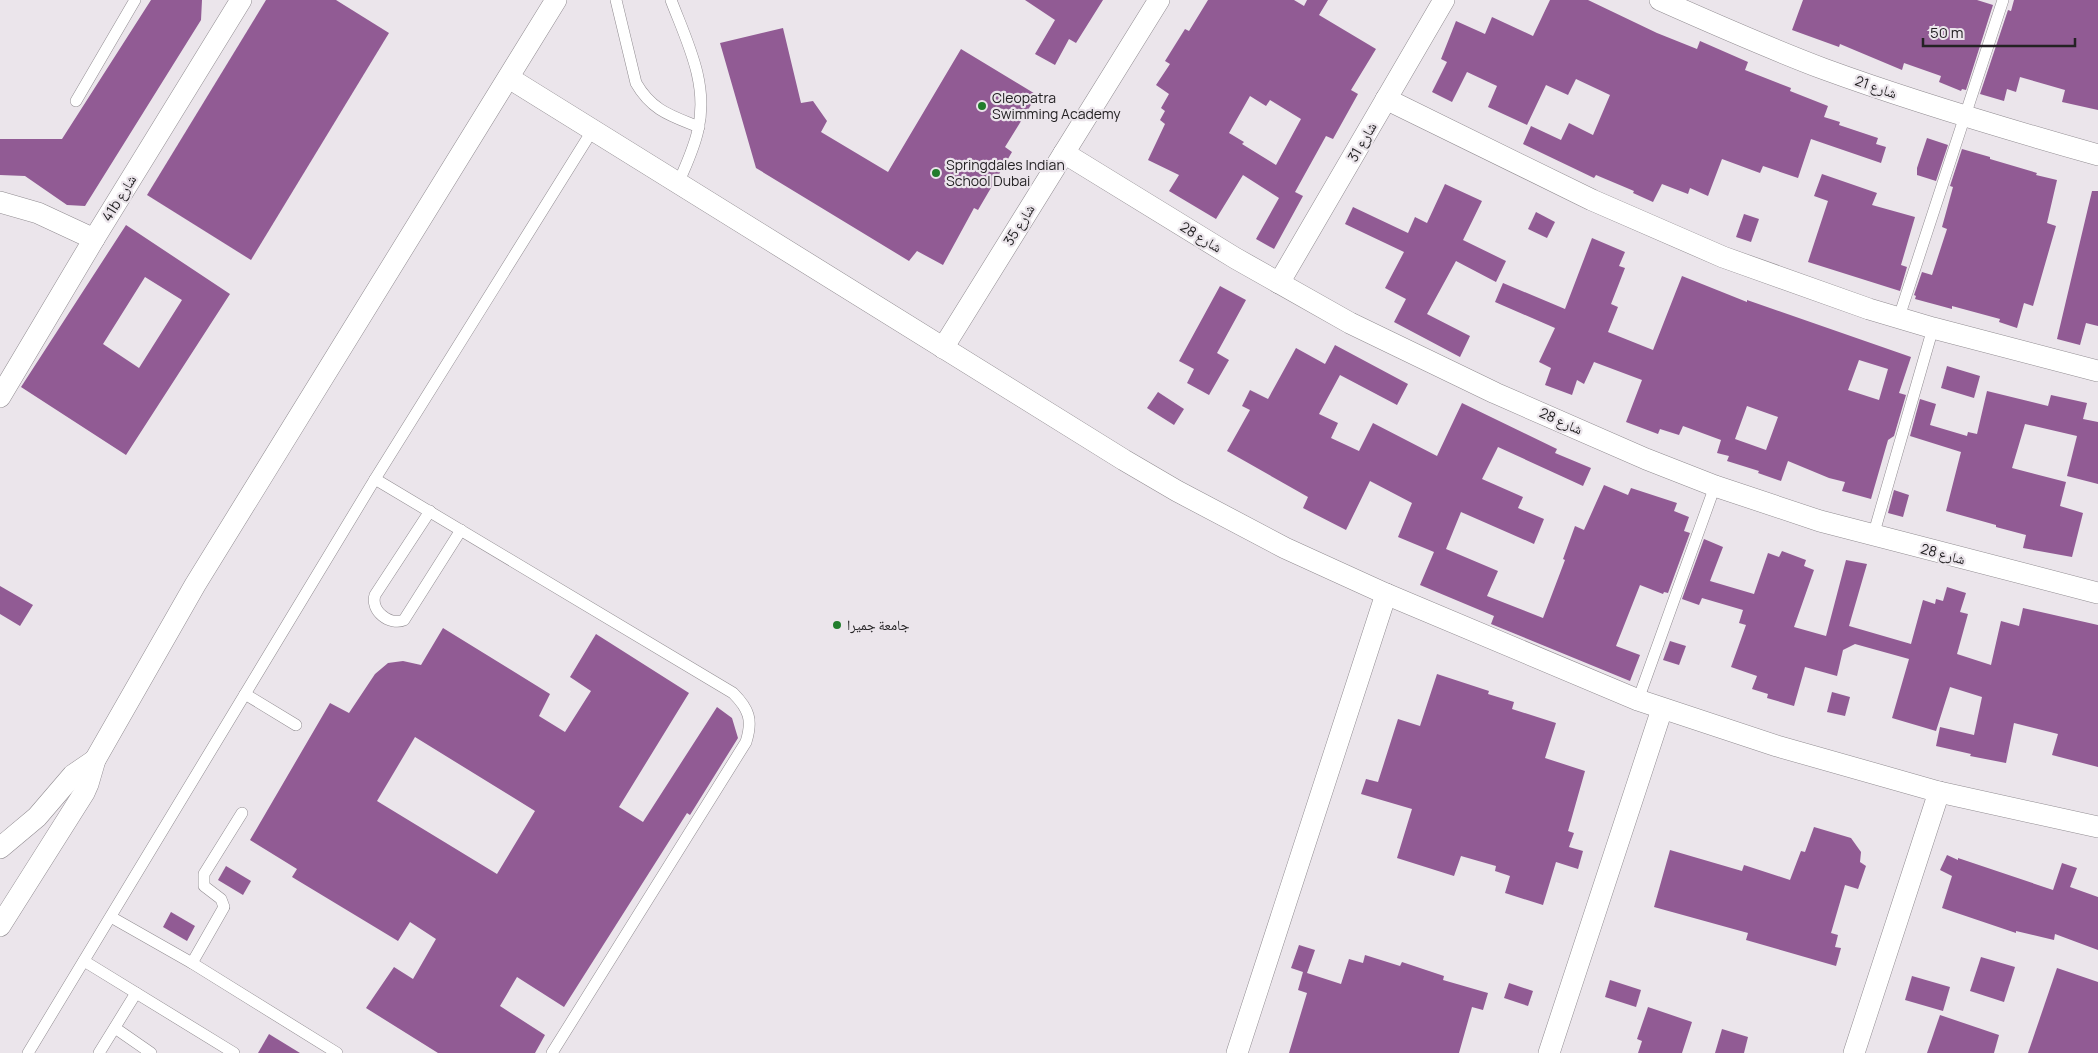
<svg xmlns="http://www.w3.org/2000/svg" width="2098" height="1053" font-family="Manrope,'Noto Naskh Arabic',sans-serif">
  <rect width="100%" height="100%" fill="#ebe5eb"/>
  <g fill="#915b94" fill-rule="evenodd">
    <polygon points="151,0 202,0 201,20 85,206 67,205 25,176 0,175 0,139 62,139"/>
    <polygon points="266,0 336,0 389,33 251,260 147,195"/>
    <polygon points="1025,0 1103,0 1076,43 1069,39 1055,65 1035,54 1055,20"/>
    <path d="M1208,0H1294L1304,6L1307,0H1328L1319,15L1376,49L1351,90L1358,94L1333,139L1326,136L1295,192L1303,196L1274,249L1256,239L1279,198L1243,175L1216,219L1169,191L1179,175L1148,160L1165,124L1160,120L1165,111L1161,108L1169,94L1156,85L1170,64L1165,61L1185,29L1189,31ZM1250,96L1266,106L1270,100L1301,119L1276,165L1242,144L1244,142L1229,133Z"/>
    <polygon points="1550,0 1588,0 1657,33 1697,49 1700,41 1748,62 1745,70 1791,88 1790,91 1828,106 1824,117 1840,122 1839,125 1878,138 1876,144 1886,147 1881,163 1811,139 1798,178 1763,166 1760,173 1722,159 1708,196 1690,188 1688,194 1662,184 1653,202 1633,193 1634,191 1596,175 1594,178 1523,144 1531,126 1561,140 1569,123 1593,135 1610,95 1576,79 1568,95 1546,85 1527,125 1488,107 1497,86 1467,72 1452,102 1432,92 1447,62 1441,59 1456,21 1485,34 1492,17 1533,36"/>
    <polygon points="1803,0 1977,0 1993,5 1966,90 1962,89 1961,91 1939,82 1941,76 1904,63 1902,70 1840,44 1839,47 1792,30"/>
    <polygon points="2014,0 2098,0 2098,110 2062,102 2065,90 2020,77 2016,92 2007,89 2004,101 1980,94 2008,10 2011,11"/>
    <polygon points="783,28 801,103 813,101 827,121 821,132 888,172 961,49 1037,95 1005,147 1012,152 978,210 974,208 943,265 917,251 909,261 756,168 720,43"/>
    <polygon points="1927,138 1948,145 1936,181 1917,175 1917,168"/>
    <polygon points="1962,149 1990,157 1990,159 2037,173 2036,175 2057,180 2047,223 2056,226 2033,306 2024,303 2017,328 1999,322 2000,319 1952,306 1952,309 1915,299 1916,296 1914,295 1922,272 1932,275 1947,229 1942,227 1953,187 1950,186"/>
    <polygon points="1822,174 1877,193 1872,205 1915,217 1901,265 1907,267 1900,291 1808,262 1828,201 1814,196"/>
    <polygon points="1445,184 1482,201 1463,240 1506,261 1496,282 1456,261 1427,314 1470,336 1460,357 1394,322 1406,299 1385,288 1404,252 1345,224 1353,207 1408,233 1415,217 1427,223"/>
    <polygon points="2092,191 2098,191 2098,326 2086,323 2080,345 2057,339"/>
    <polygon points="1536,212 1555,222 1547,238 1528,229"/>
    <polygon points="1744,214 1759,219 1751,242 1736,237"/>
    <path d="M126,225L230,294L126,455L21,387ZM145,277L182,300L139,368L103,344Z"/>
    <path d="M1592,238L1625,252L1619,266L1625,268L1611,304L1618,307L1608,332L1653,350L1682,276L1747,302V300L1911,357L1899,393L1906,395L1894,436L1888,440L1871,499L1842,491L1845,482L1829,478L1788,461L1781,481L1758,473L1759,471L1727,461L1729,456L1717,453L1721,440L1683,426L1679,435L1660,429L1658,434L1626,422L1642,380L1594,362L1584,384L1577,380L1572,395L1545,385L1551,368L1539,362L1555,328L1495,302L1503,283L1565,309ZM1859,360L1888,369L1879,400L1848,390ZM1747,406L1778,417L1766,450L1735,439Z"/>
    <polygon points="1220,286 1246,300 1217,353 1229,360 1209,395 1187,383 1194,369 1179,361"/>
    <polygon points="1335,345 1408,384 1397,405 1340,375 1319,414 1338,423 1331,438 1359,451 1373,423 1437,456 1462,403 1557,449 1555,453 1591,468 1583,486 1498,447 1482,479 1523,497 1518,508 1544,519 1534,544 1461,512 1446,549 1498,571 1487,596 1543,618 1565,560 1563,559 1575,526 1584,530 1604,485 1628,495 1631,488 1677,503 1674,511 1689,517 1684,531 1690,533 1668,593 1664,592 1663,594 1640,585 1616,646 1640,655 1630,681 1491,624 1494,616 1420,585 1434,552 1398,537 1412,503 1370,481 1346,530 1303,508 1308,497 1227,451 1250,410 1242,406 1250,390 1268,399 1296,348 1325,364"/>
    <polygon points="1947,366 1980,376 1974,398 1941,388"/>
    <polygon points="1987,391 2048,406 2051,395 2087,403 2083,419 2098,422 2098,484 2067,476 2077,436 2025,424 2012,468 2066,482 2060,506 2083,513 2072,557 2023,548 2026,535 1996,527 1996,525 1946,511 1961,452 1910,436 1920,399 1936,404 1930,425 1967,436 1968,432 1977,434"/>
    <polygon points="1158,392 1184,409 1174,425 1147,408"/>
    <polygon points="1894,490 1909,495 1903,517 1888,513"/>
    <polygon points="1704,539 1723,547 1710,581 1754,594 1768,553 1779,557 1782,551 1806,560 1804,566 1814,570 1794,627 1826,636 1846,560 1867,564 1849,626 1911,644 1923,600 1935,604 1936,599 1943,601 1947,587 1966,593 1960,612 1968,614 1957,654 1991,665 2001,621 2019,626 2023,608 2098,625 2098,767 2052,755 2058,734 2014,723 2006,763 1970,756 1971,754 1936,746 1940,727 1974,735 1982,697 1950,687 1936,731 1892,718 1909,659 1855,644 1843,650 1837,676 1805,667 1794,706 1767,698 1768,694 1752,689 1757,676 1731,667 1746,625 1739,623 1743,610 1702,598 1699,605 1682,599"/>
    <polygon points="0,586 33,605 20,626 0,614"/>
    <path d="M443,628L550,694L539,716L565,732L591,691L570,677L596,634L689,693L619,807L643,822L717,707L732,718L738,738L690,815L687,813L564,1007L517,977L500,1006L545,1035L535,1053H438L366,1008L394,967L413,979L436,939L410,922L398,941L292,877L297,869L250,840L330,703L349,713L375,674L388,663L403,661L421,665ZM415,737L535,811L497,874L377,801Z"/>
    <polygon points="1670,641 1686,646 1679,665 1663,660"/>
    <polygon points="1437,674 1489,691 1488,694 1514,702 1512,709 1556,723 1545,758 1585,771 1568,831 1574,833 1569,847 1583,851 1578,869 1556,862 1543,905 1505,893 1510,876 1495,871 1496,866 1461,856 1454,876 1397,858 1412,809 1361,794 1366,779 1378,782 1398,719 1420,726"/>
    <polygon points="1832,692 1850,697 1845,716 1827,712"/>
    <polygon points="1814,827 1851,838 1861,852 1860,862 1866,866 1858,889 1845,885 1831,933 1838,935 1835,947 1841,948 1836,966 1746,940 1748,933 1654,907 1670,850 1742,871 1744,865 1790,880 1801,851 1805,852"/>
    <polygon points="1947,855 1958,860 1958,858 2053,890 2062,863 2077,868 2070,887 2098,897 2098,950 2055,934 2054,940 2016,931 2016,933 1942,908 1952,876 1940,870"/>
    <polygon points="226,866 251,881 243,895 218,880"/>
    <polygon points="171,912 195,926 187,941 163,927"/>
    <polygon points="1299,945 1315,950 1307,973 1341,984 1349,959 1363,963 1365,955 1400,966 1402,962 1444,976 1443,980 1488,993 1483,1010 1472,1007 1459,1053 1289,1053 1307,993 1298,990 1303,972 1291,968"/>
    <polygon points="1981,957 2015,967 2004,1002 1970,991"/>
    <polygon points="2057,968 2098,982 2098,1053 2028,1053"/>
    <polygon points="1912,976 1950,987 1943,1011 1905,1000"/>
    <polygon points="1610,980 1641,990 1636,1007 1605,997"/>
    <polygon points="1509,983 1533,991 1528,1006 1504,998"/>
    <polygon points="1648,1007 1692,1022 1682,1053 1638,1053 1642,1041 1637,1039"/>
    <polygon points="1940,1015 1999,1035 1994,1053 1927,1053"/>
    <polygon points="1722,1029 1748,1037 1744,1053 1715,1053"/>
    <polygon points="269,1034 300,1053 258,1053"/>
  </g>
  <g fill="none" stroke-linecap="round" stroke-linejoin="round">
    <defs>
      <g id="service">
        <path d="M616,0L636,83C652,111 672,116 699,127"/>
        <path d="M671,0C687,42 709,84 698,130C694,149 685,167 678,184"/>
        <polyline points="76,101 135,0"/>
        <polyline points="1899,317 2003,0"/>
        <path d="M375,479L733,693C749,709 753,720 746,742L552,1053"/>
        <path d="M430,511L375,595C370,611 390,626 404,620L461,530"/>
        <polyline points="1873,536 1933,328"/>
        <polyline points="245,694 296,725"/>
        <polyline points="1638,700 1715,486"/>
        <polyline points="111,917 192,963 337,1053"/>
        <polyline points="84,961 234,1053"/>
        <polyline points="192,963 224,907 221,899 204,886 204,874 242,813"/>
        <polyline points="115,1028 151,1053"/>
        <polyline points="28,1053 375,479 592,131"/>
        <polyline points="99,1053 136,993"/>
      </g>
      <g id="minor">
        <path d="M1660,0C1714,24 1768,48 1824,69C1914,102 2006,129 2098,155"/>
        <polyline points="509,78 1124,460 1177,491 1285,548 1386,594 1638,700 1777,746 1939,792 2098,827"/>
        <polyline points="1386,99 1592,200 1723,257 1869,309 1933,328 2098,371"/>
        <polyline points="1064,153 1235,258 1350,323 1495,393 1646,459 1715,486 1820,521 2098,593"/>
        <polyline points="0,202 38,213 94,239"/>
        <polyline points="1279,283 1444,0"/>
        <polyline points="943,348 1159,0"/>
        <polyline points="0,397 94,239 241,0"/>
        <polyline points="0,848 37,817 73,775 95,760"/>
        <polyline points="0,926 84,793 88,784 95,760 195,585 556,0"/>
        <polyline points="1237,1053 1386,594"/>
        <polyline points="1549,1053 1662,709"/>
        <polyline points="1854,1053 1939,792"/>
      </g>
    </defs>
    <use href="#service" stroke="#918c91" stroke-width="12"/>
    <use href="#minor" stroke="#918c91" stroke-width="22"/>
    <use href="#service" stroke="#fff" stroke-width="11"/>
    <use href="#minor" stroke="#fff" stroke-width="21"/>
  </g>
  <g fill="#217d2c" stroke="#ebe5eb" stroke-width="2">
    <circle cx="982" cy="106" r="5"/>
    <circle cx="936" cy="173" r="5"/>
    <circle cx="837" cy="625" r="5"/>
  </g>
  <g text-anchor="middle" stroke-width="4.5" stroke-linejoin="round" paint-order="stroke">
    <g font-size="14" fill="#242224" stroke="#ebe5eb">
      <text transform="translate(1876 87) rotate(19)" y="5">شارع 21</text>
      <text transform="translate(1362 142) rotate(-60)" y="5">شارع 31</text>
      <text transform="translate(119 198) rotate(-58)" y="5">41b شارع</text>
      <text transform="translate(1019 225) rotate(-58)" y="5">شارع 35</text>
      <text transform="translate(1201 237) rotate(31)" y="5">شارع 28</text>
      <text transform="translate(1561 421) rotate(24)" y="5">شارع 28</text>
      <text transform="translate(1943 554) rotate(15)" y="5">شارع 28</text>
    </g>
    <g font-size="14" fill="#242224" stroke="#ebe5eb" text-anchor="start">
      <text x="992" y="103">Cleopatra<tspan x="992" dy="16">Swimming Academy</tspan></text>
      <text x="946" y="170">Springdales Indian<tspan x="946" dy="16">School Dubai</tspan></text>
      <text x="847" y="630">جامعة جميرا</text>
    </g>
  </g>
  <path d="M1923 38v8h152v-8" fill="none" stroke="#242224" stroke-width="2.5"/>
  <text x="1930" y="38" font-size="15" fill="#242224" stroke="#ebe5eb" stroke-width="4" paint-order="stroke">50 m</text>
</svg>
